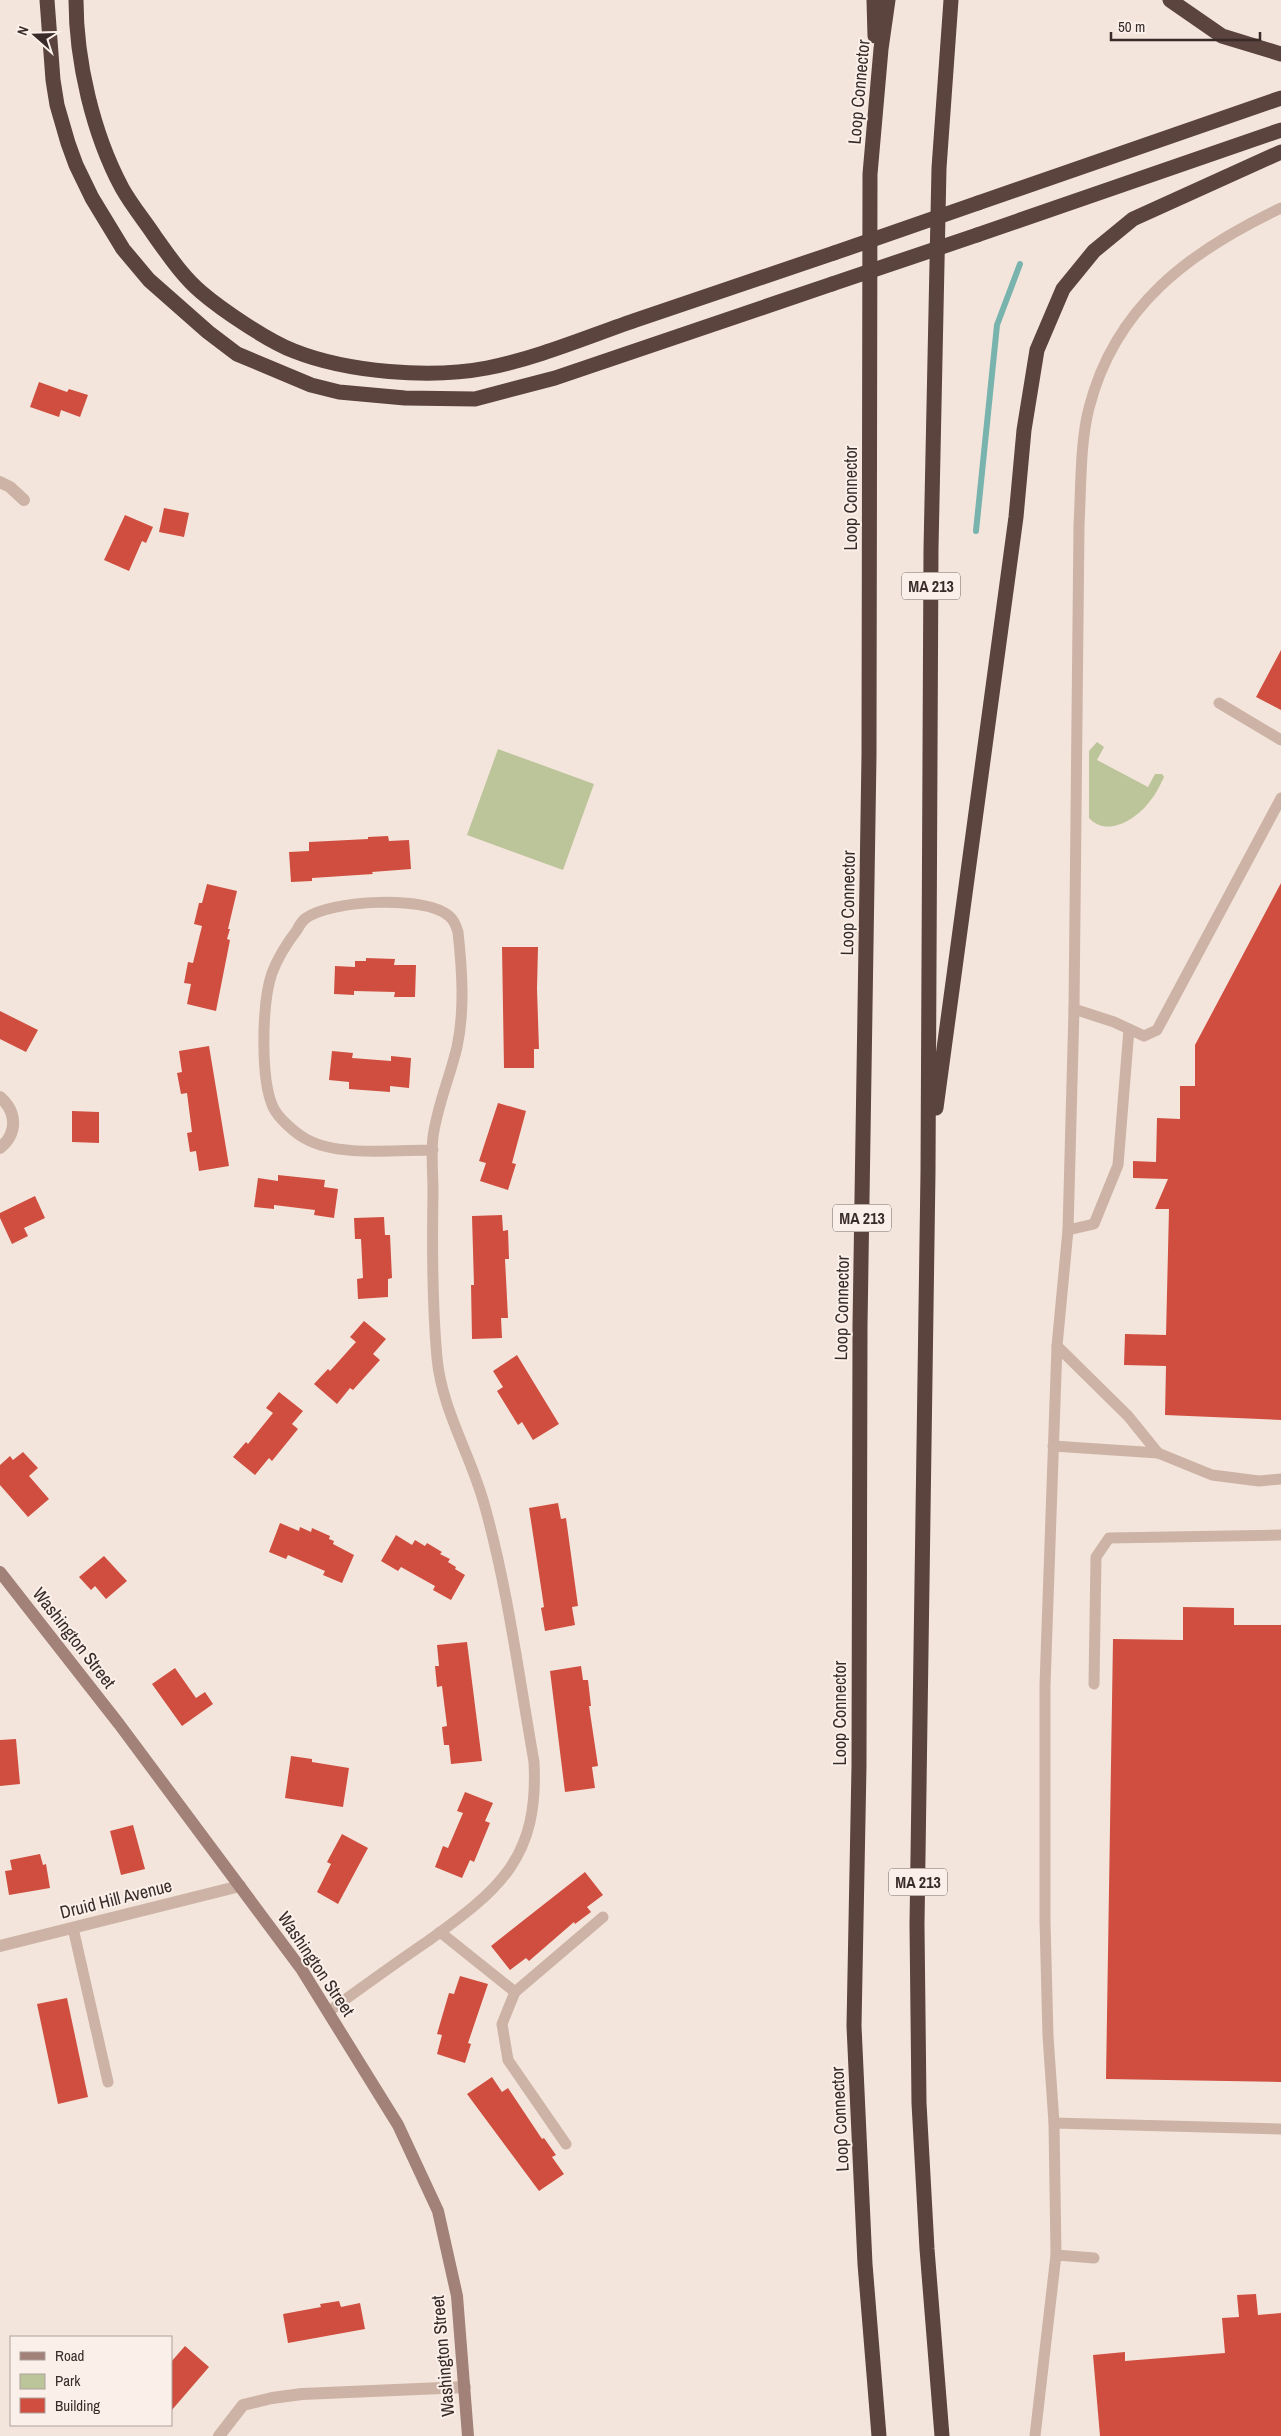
<svg xmlns="http://www.w3.org/2000/svg" width="1281" height="2436" font-family="'Archivo Narrow',sans-serif">
  <rect width="100%" height="100%" fill="#f4e5dc"/>
  <g fill="#bcc49a">
    <path d="M1097,742L1104,747L1097,760L1148,787L1155,774H1162L1164,777C1160,785 1156,794 1150,801C1137,819 1107,838 1089,818V751Z"/>
    <polygon points="498,749 594,784 563,870 467,835"/>
  </g>
  <g fill="none" stroke-linecap="round" stroke-linejoin="round">
    <polyline stroke="#78b3ae" stroke-width="6" points="976,531 997,325 1020,264"/>
  </g>
  <g fill="#cf4e3f">
    <polygon points="39,382 67,392 69,389 88,395 80,417 61,410 59,417 30,407"/>
    <polygon points="164,508 189,513 184,537 159,532"/>
    <polygon points="125,515 153,527 146,543 142,541 129,571 104,560"/>
    <polygon points="1281,650 1281,710 1256,697"/>
    <polygon points="388,836 389,841 409,840 411,869 372,872 373,874 312,878 312,881 291,882 289,852 309,851 309,842 368,839 368,837"/>
    <polygon points="1281,883 1281,1420 1165,1415 1166,1366 1124,1365 1125,1334 1166,1335 1169,1209 1155,1209 1168,1179 1133,1178 1133,1161 1156,1162 1157,1118 1180,1119 1180,1086 1195,1086 1195,1045"/>
    <polygon points="207,884 237,891 228,929 230,929 227,939 230,940 216,1011 187,1004 191,984 184,983 188,962 193,963 202,926 194,924 199,903 202,903"/>
    <polygon points="502,947 538,947 537,989 539,1049 534,1049 534,1068 504,1068"/>
    <polygon points="366,958 395,959 394,965 416,965 415,997 394,997 395,992 354,991 354,995 334,994 335,966 355,967 355,961 366,961"/>
    <polygon points="0,1011 38,1030 26,1052 0,1039"/>
    <polygon points="209,1046 229,1166 199,1171 196,1151 190,1152 187,1133 192,1132 187,1093 181,1094 177,1073 182,1072 179,1051"/>
    <polygon points="332,1051 353,1053 352,1058 391,1061 391,1056 411,1058 409,1088 390,1086 390,1092 349,1089 349,1082 329,1080"/>
    <polygon points="498,1103 526,1111 512,1163 516,1164 508,1190 480,1181 486,1163 479,1161"/>
    <polygon points="72,1111 99,1112 99,1143 72,1142"/>
    <polygon points="278,1175 325,1180 324,1187 338,1189 334,1218 314,1215 315,1210 274,1205 274,1209 254,1207 258,1178 278,1181"/>
    <polygon points="35,1196 45,1218 24,1228 28,1236 12,1244 0,1218 0,1213"/>
    <polygon points="502,1215 503,1231 508,1230 509,1259 505,1259 508,1318 501,1318 502,1338 472,1339 471,1285 474,1285 472,1216"/>
    <polygon points="384,1217 385,1235 390,1235 392,1278 388,1279 388,1297 358,1299 357,1279 363,1278 361,1239 355,1239 354,1218"/>
    <polygon points="364,1321 386,1339 373,1354 380,1360 353,1390 350,1388 337,1404 314,1384 328,1369 330,1371 356,1342 350,1337"/>
    <polygon points="517,1355 559,1424 533,1440 522,1422 518,1425 497,1391 503,1387 493,1371"/>
    <polygon points="279,1392 303,1411 292,1424 298,1429 272,1461 269,1458 255,1475 233,1457 246,1442 248,1444 273,1413 266,1408"/>
    <polygon points="23,1452 38,1468 29,1476 49,1499 28,1517 0,1485 0,1465 10,1456 13,1460"/>
    <polygon points="558,1503 561,1519 566,1518 578,1606 572,1607 575,1625 545,1631 541,1608 544,1607 529,1508"/>
    <polygon points="280,1523 299,1531 300,1527 311,1532 312,1528 330,1536 329,1539 334,1541 333,1544 354,1555 342,1583 323,1575 325,1571 288,1555 286,1559 269,1552"/>
    <polygon points="396,1535 412,1545 415,1540 425,1546 427,1543 442,1552 440,1554 450,1559 448,1562 456,1567 455,1569 465,1575 451,1600 433,1590 435,1586 401,1567 398,1571 381,1561"/>
    <polygon points="104,1556 127,1581 106,1599 95,1586 91,1590 79,1577"/>
    <polygon points="1183,1607 1234,1608 1234,1625 1281,1625 1281,2082 1106,2079 1113,1639 1183,1640"/>
    <polygon points="467,1642 482,1761 451,1764 449,1745 444,1745 442,1727 447,1726 442,1686 437,1687 435,1666 439,1666 437,1645"/>
    <polygon points="581,1666 583,1680 588,1680 591,1706 589,1706 598,1766 592,1767 595,1788 565,1792 550,1671"/>
    <polygon points="175,1668 196,1698 205,1692 213,1704 182,1726 152,1684"/>
    <polygon points="16,1739 20,1784 0,1786 0,1740"/>
    <polygon points="291,1756 312,1759 312,1762 349,1768 343,1807 285,1798"/>
    <polygon points="465,1792 493,1803 485,1821 490,1823 474,1862 470,1860 462,1878 435,1867 443,1846 448,1848 463,1813 457,1811"/>
    <polygon points="133,1825 145,1869 121,1875 110,1831"/>
    <polygon points="342,1834 368,1848 338,1904 317,1892 331,1864 327,1862"/>
    <polygon points="40,1854 43,1865 46,1864 50,1888 9,1895 5,1871 12,1870 10,1860"/>
    <polygon points="585,1872 603,1895 587,1907 591,1912 575,1924 574,1922 529,1961 526,1958 510,1970 491,1946"/>
    <polygon points="460,1976 488,1984 468,2043 471,2044 465,2063 437,2054 442,2035 437,2034 449,1993 454,1994"/>
    <polygon points="67,1998 88,2097 58,2104 37,2004"/>
    <polygon points="492,2077 502,2092 508,2088 542,2139 544,2138 556,2155 552,2157 564,2174 539,2191 467,2094"/>
    <polygon points="1256,2294 1258,2315 1281,2313 1281,2436 1100,2436 1093,2355 1125,2352 1125,2361 1225,2353 1222,2318 1239,2317 1237,2295"/>
    <polygon points="339,2301 341,2307 360,2303 365,2329 288,2343 283,2314 321,2307 320,2304"/>
    <polygon points="185,2346 209,2367 171,2411 171,2362"/>
  </g>
  <g fill="none" stroke-linecap="round" stroke-linejoin="round">
    <g stroke="#cdb3a6" stroke-width="11">
      <polyline points="1219,703 1281,740"/>
      <polyline points="1074,1009 1114,1022 1144,1036 1157,1030 1281,798"/>
      <polyline points="1068,1230 1094,1224 1118,1165 1129,1029"/>
      <polyline points="1057,1346 1128,1416 1158,1453"/>
      <polyline points="1053,1446 1158,1453 1212,1475 1259,1481 1281,1479"/>
      <polyline points="1094,1684 1096,1557 1109,1538 1281,1535"/>
      <polyline points="73,1928 108,2082"/>
      <polyline points="440,1932 515,1992 502,2024 508,2060 566,2144"/>
      <polyline points="515,1992 603,1917"/>
      <path d="M328,2012C361,1988 394,1964 428,1941C500,1889 539,1858 534,1762C519,1677 508,1590 485,1507C472,1457 442,1411 437,1358C432,1303 432,1247 433,1192C433,1174 431,1155 433,1137C437,1106 450,1077 457,1047C465,1010 462,969 458,932C456,926 455,921 449,916C425,895 332,900 306,918C302,921 299,926 297,930C287,943 278,957 272,973C262,1002 260,1078 273,1107C278,1118 295,1133 306,1139C338,1157 396,1150 433,1150"/>
      <polyline points="1054,2123 1281,2129"/>
      <polyline points="1056,2255 1094,2258"/>
      <path d="M1035,2436L1056,2255L1054,2123L1048,2036L1045,1921V1685L1057,1346L1068,1230L1074,1009L1079,525C1081,490 1080,442 1089,408C1115,306 1190,251 1281,208"/>
    </g>
    <g stroke="#cdb3a6" stroke-width="12">
      <polyline points="0,482 10,487 24,500"/>
      <path d="M0,1097C17,1112 18,1133 0,1148"/>
      <polyline points="0,1946 240,1886"/>
      <polyline points="219,2436 243,2405 272,2398 302,2394 465,2387"/>
    </g>
    <polyline stroke="#a18178" stroke-width="12" points="0,1572 119,1724 302,1970 398,2125 438,2211 457,2296 468,2436"/>
    <g stroke="#5b433e" stroke-width="15">
      <polyline points="47,0 53,80 57,105 68,143 76,165 92,198 123,249 149,280 208,332 237,354 311,385 339,392 405,398 475,399 555,378 832,284"/>
      <path d="M76,0C76,61 93,134 122,188C132,206 145,221 156,238C170,257 183,277 201,292C222,310 268,341 294,351C347,372 430,379 487,368C538,358 589,336 639,319C704,297 769,275 834,253"/>
      <polyline points="874,0 875,36"/>
      <polyline points="1170,0 1222,36 1281,54"/>
      <polyline points="978,203 1281,98"/>
      <polyline points="977,235 1281,130"/>
      <polyline points="936,1108 1016,517 1024,430 1037,350 1063,289 1094,251 1133,219 1281,152"/>
      <polyline points="879,2436 865,2264 854,2026 859,1766 860,1326 869,755 870,174 881,49 888,0"/>
      <polyline points="942,2436 927,2249 919,2103 917,1925 928,1172 931,549 939,168 951,0"/>
    </g>
    <g stroke="#5b433e" stroke-width="15">
      <polyline points="834,253 978,203"/>
      <polyline points="832,284 977,235"/>
    </g>
  </g>
  <g text-anchor="middle" stroke-width="4" stroke-linejoin="round" paint-order="stroke">
    <g fill="#fbf0e9" stroke="#736662" stroke-width="1">
      <rect x="902" y="572.5" width="58" height="27" rx="4"/>
      <rect x="833" y="1204.5" width="58" height="27" rx="4"/>
      <rect x="889" y="1868.5" width="58" height="27" rx="4"/>
    </g>
    <g font-size="16" font-weight="bold" fill="#392b28">
      <text x="931" y="592">MA 213</text>
      <text x="862" y="1224">MA 213</text>
      <text x="918" y="1888">MA 213</text>
    </g>
    <g font-size="18" fill="#392b28" stroke="#fbf0e9">
      <text transform="translate(859 92) rotate(-85)" y="6">Loop Connector</text>
      <text transform="translate(851 498) rotate(-90)" y="6">Loop Connector</text>
      <text transform="translate(848 903) rotate(-89)" y="6">Loop Connector</text>
      <text transform="translate(842 1308) rotate(-89)" y="6">Loop Connector</text>
      <text transform="translate(74 1638) rotate(52)" y="6">Washington Street</text>
      <text transform="translate(840 1713) rotate(-90)" y="6">Loop Connector</text>
      <text transform="translate(116 1899) rotate(-14)" y="6">Druid Hill Avenue</text>
      <text transform="translate(316 1964) rotate(56)" y="6">Washington Street</text>
      <text transform="translate(840 2119) rotate(-93)" y="6">Loop Connector</text>
      <text transform="translate(443 2356) rotate(-95)" y="6">Washington Street</text>
    </g>
  </g>
  <rect x="10" y="2336" width="162" height="90" fill="#fbf0e9" stroke="#ada19c"/>
  <rect x="20" y="2352" width="25" height="8" fill="#a18178" stroke="#ada19c"/>
  <text x="55" y="2361" font-size="15" fill="#392b28">Road</text>
  <rect x="20" y="2374" width="25" height="15" fill="#bcc49a" stroke="#ada19c"/>
  <text x="55" y="2386" font-size="15" fill="#392b28">Park</text>
  <rect x="20" y="2398" width="25" height="15" fill="#cf4e3f" stroke="#ada19c"/>
  <text x="55" y="2411" font-size="15" fill="#392b28">Building</text>
  <g transform="translate(35 35) rotate(290)" stroke="#fbf0e9" stroke-width="4" paint-order="stroke">
  <path d="M0-4L9 19L0 12L-9 19Z" fill="#392b28"/>
  <text y="-8" font-size="14" font-weight="bold" text-anchor="middle" fill="#392b28">N</text>
  </g>
  <path d="M1111 32v8h149v-8" fill="none" stroke="#392b28" stroke-width="2.5"/>
  <text x="1118" y="32" font-size="15" fill="#392b28" stroke="#fbf0e9" stroke-width="4" paint-order="stroke">50 m</text>
</svg>
